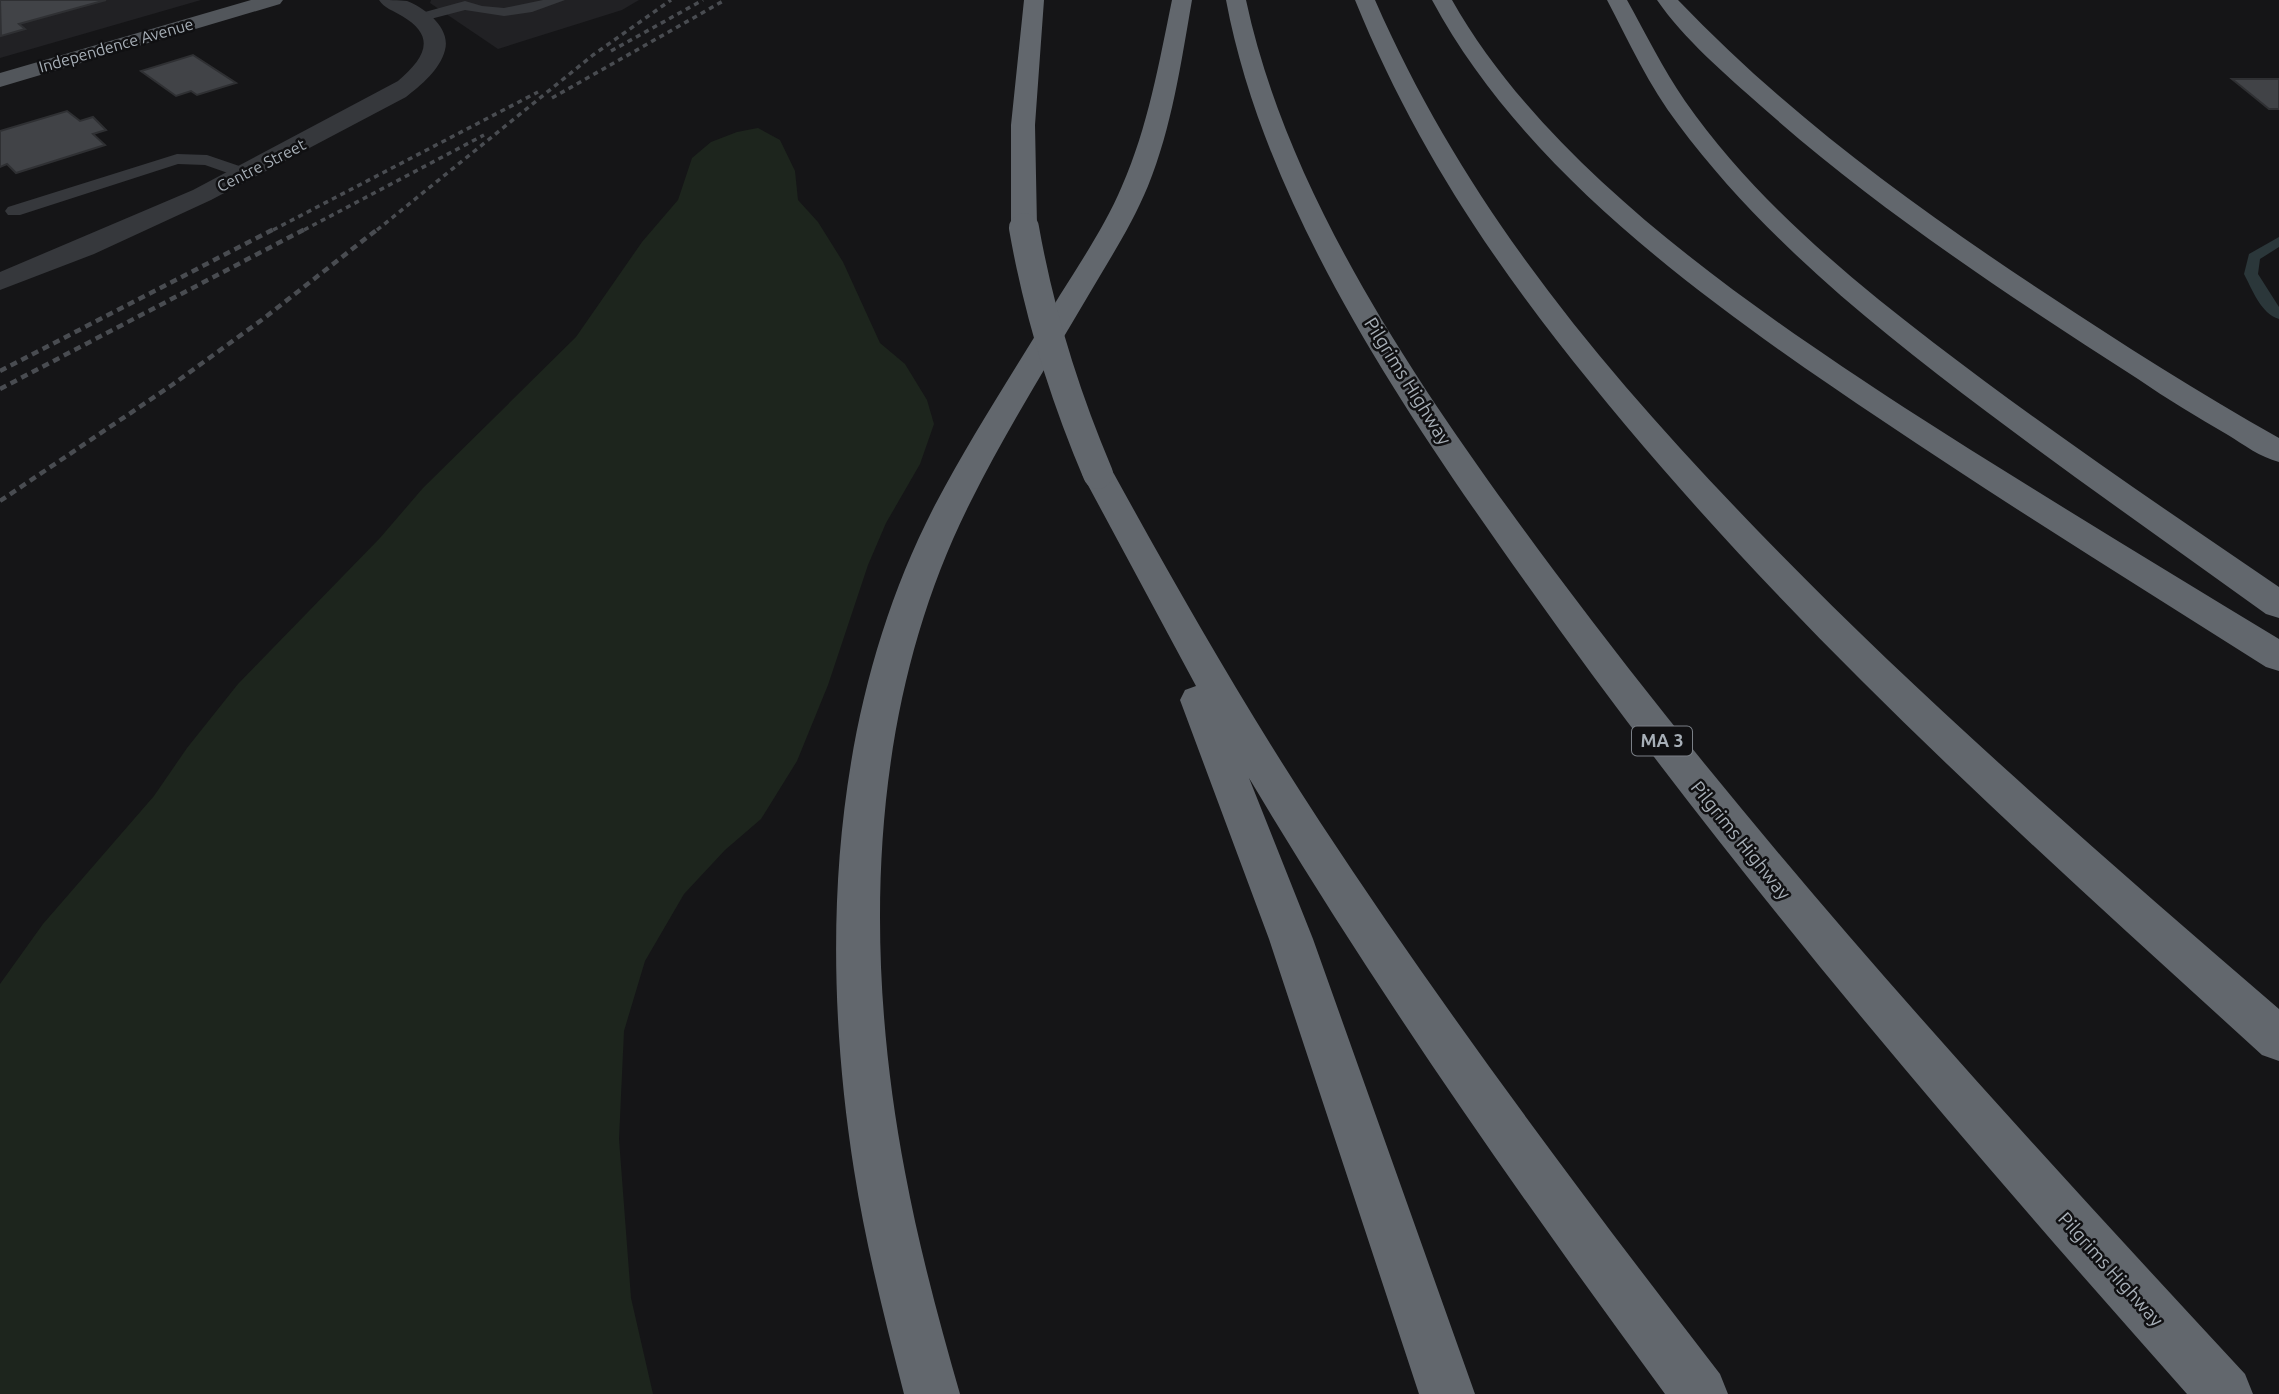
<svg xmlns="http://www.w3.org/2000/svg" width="2279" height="1394" font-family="Ubuntu,sans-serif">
  <rect width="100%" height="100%" fill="#151517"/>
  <g fill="#212124">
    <polygon points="0,0 201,0 0,58"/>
    <polygon points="431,0 639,0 622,10 498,49 430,3"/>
  </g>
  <polygon fill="#1d251d" points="758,128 780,140 795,171 798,200 818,222 843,262 880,343 905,364 927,400 934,424 920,464 886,523 868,565 828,685 797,761 761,819 725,850 684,894 645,961 624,1031 619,1139 631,1298 653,1394 0,1394 0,984 43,924 154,796 187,748 238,684 380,538 423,488 576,337 642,242 678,200 692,158 711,142 737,132"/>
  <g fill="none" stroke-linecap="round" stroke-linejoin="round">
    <path fill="#2b373a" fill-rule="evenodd" d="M2279,237V247L2260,259L2258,274L2279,307V319C2261,314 2252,289 2244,274L2249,254Z"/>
  </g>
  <g fill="#414347" stroke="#2f3033" stroke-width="2">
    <polygon points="0,0 106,0 19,24 25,29 1,36"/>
    <polygon points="193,55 236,83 197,95 191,91 176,96 141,71"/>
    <polygon points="2232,79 2279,79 2279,109 2269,109"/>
    <polygon points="67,111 80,121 93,117 106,130 93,134 105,145 16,173 7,164 0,167 0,131"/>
  </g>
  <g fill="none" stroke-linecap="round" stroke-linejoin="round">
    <g fill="#36383c" fill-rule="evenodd">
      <polygon points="543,0 565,0 532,12 504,16 465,10 419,22 412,18 414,15 465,1 482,6 504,8"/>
      <polygon points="177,154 207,155 251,170 254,174 245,179 205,165 178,164 20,215 8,215 5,211 8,207"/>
    </g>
    <path fill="#36383c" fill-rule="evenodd" d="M379,0C387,0 399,0 407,1C425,8 451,28 445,50C440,70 421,85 406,97L211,200L94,254L0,290V272L193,190L398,81C424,59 438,37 402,16C394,11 384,8 379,0Z"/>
    <polygon fill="#52565b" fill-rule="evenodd" points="251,0 283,0 280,4 0,87 0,73"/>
    <g fill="#62676d" fill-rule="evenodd">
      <polygon points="1024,0 1044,0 1035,125 1037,226 1033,232 1024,234 1015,232 1011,226 1011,125"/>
      <path d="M1172,0H1192C1181,63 1172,127 1148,186C1132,225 1109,260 1088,296C1048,364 1006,431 971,501C867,706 863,951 905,1172C919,1247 939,1321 960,1394H904C885,1320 866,1246 854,1170C819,947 830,708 935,505C973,433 1018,365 1060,295C1082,260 1106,224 1122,186C1148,127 1159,63 1172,0Z"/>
      <path d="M1226,0H1246C1290,206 1431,405 1555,572C1766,855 2005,1115 2245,1374L2253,1394H2187C1955,1133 1728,868 1526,583C1405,413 1265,208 1226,0Z"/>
      <path d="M1355,0H1375C1466,208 1602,369 1758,531C1922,701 2101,855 2279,1009V1061L2262,1055C2056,867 1846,680 1663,469C1535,321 1429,182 1355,0Z"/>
      <path d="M1432,0H1452C1547,168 1746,304 1905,408C2028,487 2154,563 2279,639V671L2266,667C2138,586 2009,506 1883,421C1719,311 1527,177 1432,0Z"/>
      <path d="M1607,0H1627C1646,34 1663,69 1685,101C1751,196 1843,273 1934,343C2046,429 2163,508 2279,587V618L2266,614C2173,547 2079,481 1987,412C1874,327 1763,238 1678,124C1649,86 1629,42 1607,0Z"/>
      <path d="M1657,0H1678C1788,115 1913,206 2045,293C2122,344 2199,393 2279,438V462C2260,457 2244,445 2228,435C2197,417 2167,399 2138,379C2007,295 1877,209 1761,106C1726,75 1683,38 1657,0Z"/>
      <path d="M1098,464L1110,467L1114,474C1179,592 1246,709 1320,822C1445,1012 1581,1194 1720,1374L1728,1394H1665C1518,1194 1376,991 1249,778L1313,939L1475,1394H1419L1269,939L1180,700L1185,690L1196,686L1082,474L1086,467Z"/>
    </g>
    <g stroke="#494c51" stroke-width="3.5" stroke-dasharray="5 4.5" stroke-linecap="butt">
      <polyline points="611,51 703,0"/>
      <polyline points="552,98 725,0"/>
      <polyline points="273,230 538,92"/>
      <polyline points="304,230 484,135"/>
      <polyline points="377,230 593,55 671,0"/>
    </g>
    <g stroke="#494c51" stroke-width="4.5" stroke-dasharray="7 5" stroke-linecap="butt">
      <polyline points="0,371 276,228"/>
      <polyline points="0,389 307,228"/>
      <polyline points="0,501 172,385 263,319 379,228"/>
    </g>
    <polyline stroke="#62676d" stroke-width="24" points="1024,226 1025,230"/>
    <path stroke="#62676d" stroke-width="30" d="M1024,228C1039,313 1064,394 1098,474"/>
  </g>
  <g text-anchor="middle" stroke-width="5" stroke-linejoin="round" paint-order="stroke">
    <g font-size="16" fill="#a7afb7" stroke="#101012">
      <text transform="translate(116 45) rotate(-16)" y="6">Independence Avenue</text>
      <text transform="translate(261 165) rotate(-27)" y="6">Centre Street</text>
    </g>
    <rect fill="#101012" stroke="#7a7f86" stroke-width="2" x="1632" y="726.5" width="60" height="29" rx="5"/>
    <g font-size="18" font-weight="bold" fill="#a7afb7">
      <text x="1662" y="747">MA 3</text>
    </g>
    <g font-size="19" fill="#a7afb7" stroke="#101012">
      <text transform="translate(1408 381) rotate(58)" y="7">Pilgrims Highway</text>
      <text transform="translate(1741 840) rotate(51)" y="7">Pilgrims Highway</text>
      <text transform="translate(2111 1269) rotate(48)" y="7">Pilgrims Highway</text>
    </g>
  </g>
</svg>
